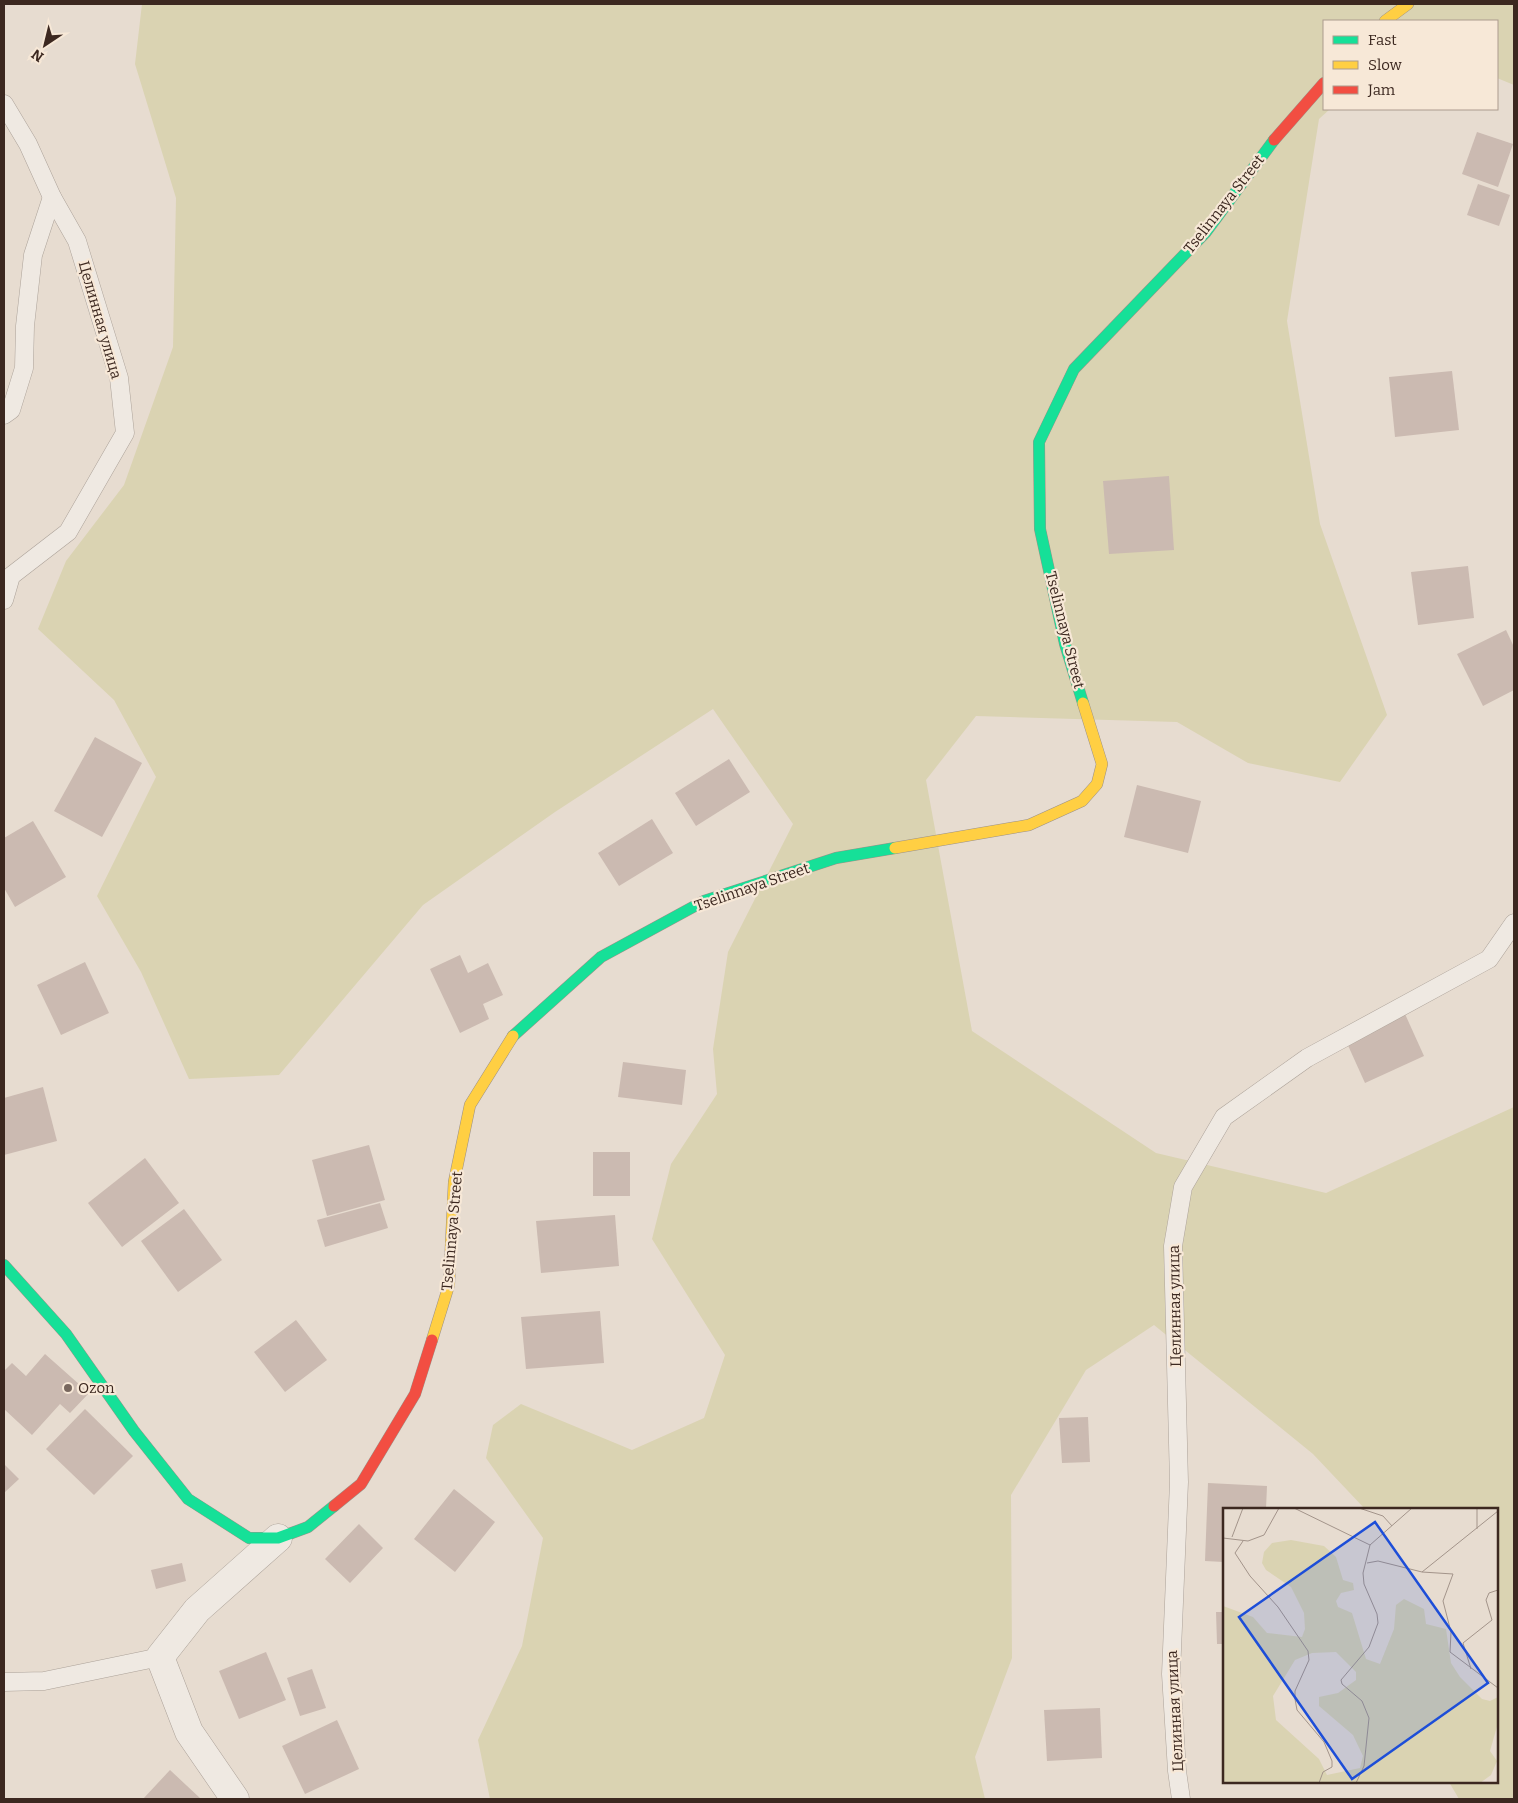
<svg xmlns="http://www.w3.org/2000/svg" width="1518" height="1803" font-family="Bitter,serif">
  <rect width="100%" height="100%" fill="#e7dcd0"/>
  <polygon fill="#dad3b2" points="142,4 1514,4 1514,85 1497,78 1497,21 1324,21 1324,109 1330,109 1319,119 1287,321 1320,524 1387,715 1340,782 1248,763 1177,722 976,716 926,780 972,1031 1156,1153 1326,1193 1514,1107 1514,1799 1459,1799 1449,1782 1497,1782 1497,1509 1365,1509 1313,1454 1154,1325 1086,1370 1011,1495 1012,1658 975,1757 985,1799 490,1799 478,1740 522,1646 543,1538 486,1458 493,1425 521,1404 632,1450 704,1418 725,1355 652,1239 671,1164 717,1094 713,1049 728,952 793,824 713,709 555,812 423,905 279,1075 189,1079 141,972 97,896 156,777 114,700 38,629 66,561 124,485 173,347 176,198 135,64"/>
  <g fill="#cbbab1">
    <polygon points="1477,132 1513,144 1498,187 1462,174"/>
    <polygon points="1478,184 1510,195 1499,226 1467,215"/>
    <polygon points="1452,371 1459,430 1395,437 1389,377"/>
    <polygon points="1169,476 1174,550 1109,554 1103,481"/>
    <polygon points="1468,566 1474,618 1418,625 1411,572"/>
    <polygon points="1506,630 1514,647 1514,690 1483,706 1457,654"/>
    <polygon points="95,737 142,763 102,837 54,811"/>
    <polygon points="729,759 750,792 696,826 675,793"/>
    <polygon points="1137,785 1201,801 1188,853 1124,837"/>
    <polygon points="652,819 673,853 619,886 598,853"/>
    <polygon points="33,821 66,877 15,907 4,888 4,838"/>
    <polygon points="460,955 468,973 488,963 503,995 483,1004 489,1019 460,1033 430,969"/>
    <polygon points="85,962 109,1013 61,1035 37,985"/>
    <polygon points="1405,1014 1424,1056 1365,1083 1346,1041"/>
    <polygon points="623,1062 686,1070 682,1105 618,1097"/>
    <polygon points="43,1087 57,1141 4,1155 4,1098"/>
    <polygon points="369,1145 385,1200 327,1216 312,1160"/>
    <rect x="593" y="1152" width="37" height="44"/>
    <polygon points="145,1158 179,1203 122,1247 88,1203"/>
    <polygon points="380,1203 388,1228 325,1247 317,1220"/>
    <polygon points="184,1209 222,1260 178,1292 141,1241"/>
    <polygon points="615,1215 619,1266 541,1273 536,1221"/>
    <polygon points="600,1311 604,1363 526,1369 521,1317"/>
    <polygon points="296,1320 327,1360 285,1392 254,1352"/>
    <polygon points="45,1354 89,1393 70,1413 60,1404 32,1435 4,1409 4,1371 12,1363 26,1376"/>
    <polygon points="85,1409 133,1456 94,1495 46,1449"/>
    <polygon points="1088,1417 1090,1462 1062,1463 1059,1418"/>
    <polygon points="4,1464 19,1479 4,1493"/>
    <polygon points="1208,1483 1267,1486 1266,1509 1224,1509 1224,1562 1205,1561"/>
    <polygon points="454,1489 495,1522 455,1572 414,1539"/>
    <polygon points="359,1524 383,1548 350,1583 325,1559"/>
    <polygon points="182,1563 186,1581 156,1589 151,1570"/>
    <polygon points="1216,1612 1224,1612 1224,1644 1217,1644"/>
    <polygon points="266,1652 286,1700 239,1719 219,1671"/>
    <polygon points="312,1669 326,1708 300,1716 287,1678"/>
    <polygon points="1100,1708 1102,1758 1047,1761 1044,1710"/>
    <polygon points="337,1720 359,1769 305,1794 282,1746"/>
    <polygon points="170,1770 201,1799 143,1799"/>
  </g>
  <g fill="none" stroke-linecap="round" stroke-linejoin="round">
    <defs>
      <g id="lane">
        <polyline points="4,104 28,144 52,197 77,241 119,378 125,433 68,532 11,576 4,600"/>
        <polyline points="4,415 11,410 24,368 25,326 33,255 52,197"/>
        <polyline points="4,1682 44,1681 160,1657"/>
        <polyline points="1181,1799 1177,1771 1171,1674 1179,1482 1173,1246 1183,1187 1224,1117 1307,1058 1489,959 1514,923"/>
      </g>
      <polyline id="street" points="235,1799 189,1732 160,1657 197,1610 278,1538"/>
      <g id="fast">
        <polyline points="1083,703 1065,644 1040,529 1039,442 1074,369 1206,232 1274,140"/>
        <polyline points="513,1036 601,957 704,901 836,858 895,848"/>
        <polyline points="4,1265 66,1334 134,1431 188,1499 249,1538 278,1538 308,1527 334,1506"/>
      </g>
      <g id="slow">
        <polyline points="1385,21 1408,4"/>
        <polyline points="895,848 1029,825 1082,801 1097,784 1102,764 1083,703"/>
        <polyline points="432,1340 449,1285 454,1182 470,1105 513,1036"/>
      </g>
      <g id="jam">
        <polyline points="1274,140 1324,83"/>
        <polyline points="334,1506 361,1484 415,1394 432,1340"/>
      </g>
    </defs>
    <use href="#lane" stroke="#aca299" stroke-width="19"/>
    <use href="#street" stroke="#aca299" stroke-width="29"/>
    <use href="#fast" stroke="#9c9188" stroke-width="12"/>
    <use href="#slow" stroke="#9c9188" stroke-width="12"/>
    <use href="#jam" stroke="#9c9188" stroke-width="12"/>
    <use href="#lane" stroke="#efe9e2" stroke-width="18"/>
    <use href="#street" stroke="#efe9e2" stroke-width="28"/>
    <use href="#fast" stroke="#16e098" stroke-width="11"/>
    <use href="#slow" stroke="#ffcf43" stroke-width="11"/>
    <use href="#jam" stroke="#f24e42" stroke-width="11"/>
  </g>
  <circle fill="#78675e" stroke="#f7e8d7" stroke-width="2" cx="68" cy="1388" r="5"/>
  <g text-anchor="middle" stroke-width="4.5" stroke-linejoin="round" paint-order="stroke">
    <g font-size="15" fill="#3c2820" stroke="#f7e8d7">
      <text transform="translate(1224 204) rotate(-52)" y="5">Tselinnaya Street</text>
      <text transform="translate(100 320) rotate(74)" y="5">Целинная улица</text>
      <text transform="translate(1065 630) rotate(76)" y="5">Tselinnaya Street</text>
      <text transform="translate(752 887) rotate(-19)" y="5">Tselinnaya Street</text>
      <text transform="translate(452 1231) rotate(-85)" y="5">Tselinnaya Street</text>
      <text transform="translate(1175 1306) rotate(-91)" y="5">Целинная улица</text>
      <text transform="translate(1175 1711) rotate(-93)" y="5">Целинная улица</text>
    </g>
    <g font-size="15" fill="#3c2820" stroke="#f7e8d7" text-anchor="start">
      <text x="78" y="1393">Ozon</text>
    </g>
  </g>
  <g transform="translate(1223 1508)">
    <rect width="275" height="275" fill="#e7dcd0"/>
    <path d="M68,32L101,38L113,49L120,72L130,75L131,82L118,85L113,93L115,99L129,105L143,151L157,156L171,121L173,97L181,91L201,101L203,116L223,121L228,155L237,169L259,191L267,193L275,189V215L267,243L274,253L268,267L257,275H0V98L30,109L44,125L79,129L82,121L81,105L68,79L43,62L39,55L41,44L49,35ZM113,144L133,164V172L115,185L96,189V198L130,227L140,248L137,260L104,267L96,251L53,212L50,188L72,152L89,145Z" fill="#dad3b2" fill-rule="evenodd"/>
    <path fill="none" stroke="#a3948a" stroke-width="1" d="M71,0L147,37M136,0L160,8L169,18M254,0V21M9,29L20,0M0,30L25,33L41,27L56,0M20,33L12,45L27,68L55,99L85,143L86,152L72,183V191L74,202L101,234L109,253V259L100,264L96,275M144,55L155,53L199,64L275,3M199,64L230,66L220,93L228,124L227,144L275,180M248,161L240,135L269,112L263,92L266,85L275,82M133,275L141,258L146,210L139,193L119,176L118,172L146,139L155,115L154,106L141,76L140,65L147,37L189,0"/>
    <path fill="#1d4ed8" fill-opacity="0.15" stroke="#1d4ed8" stroke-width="2.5" d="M152,14L265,175L129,271L16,109Z"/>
    <rect width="275" height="275" fill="none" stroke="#3c2820" stroke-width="2.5"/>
  </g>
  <rect width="1518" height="1803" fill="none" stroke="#3c2820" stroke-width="10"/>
  <rect x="1323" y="20" width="175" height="90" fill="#f7e8d7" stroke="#ac9b8e"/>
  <rect x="1333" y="36" width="25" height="8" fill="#16e098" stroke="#ac9b8e"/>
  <text x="1368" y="45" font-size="15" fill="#3c2820">Fast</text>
  <rect x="1333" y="61" width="25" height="8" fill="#ffcf43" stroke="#ac9b8e"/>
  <text x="1368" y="70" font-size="15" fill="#3c2820">Slow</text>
  <rect x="1333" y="86" width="25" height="8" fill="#f24e42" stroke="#ac9b8e"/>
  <text x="1368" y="95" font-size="15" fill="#3c2820">Jam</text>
  <g transform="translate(45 45) rotate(215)" stroke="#f7e8d7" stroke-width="4" paint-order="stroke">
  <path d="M0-4L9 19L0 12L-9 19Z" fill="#3c2820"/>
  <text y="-8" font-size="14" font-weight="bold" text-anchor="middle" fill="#3c2820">N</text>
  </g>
</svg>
